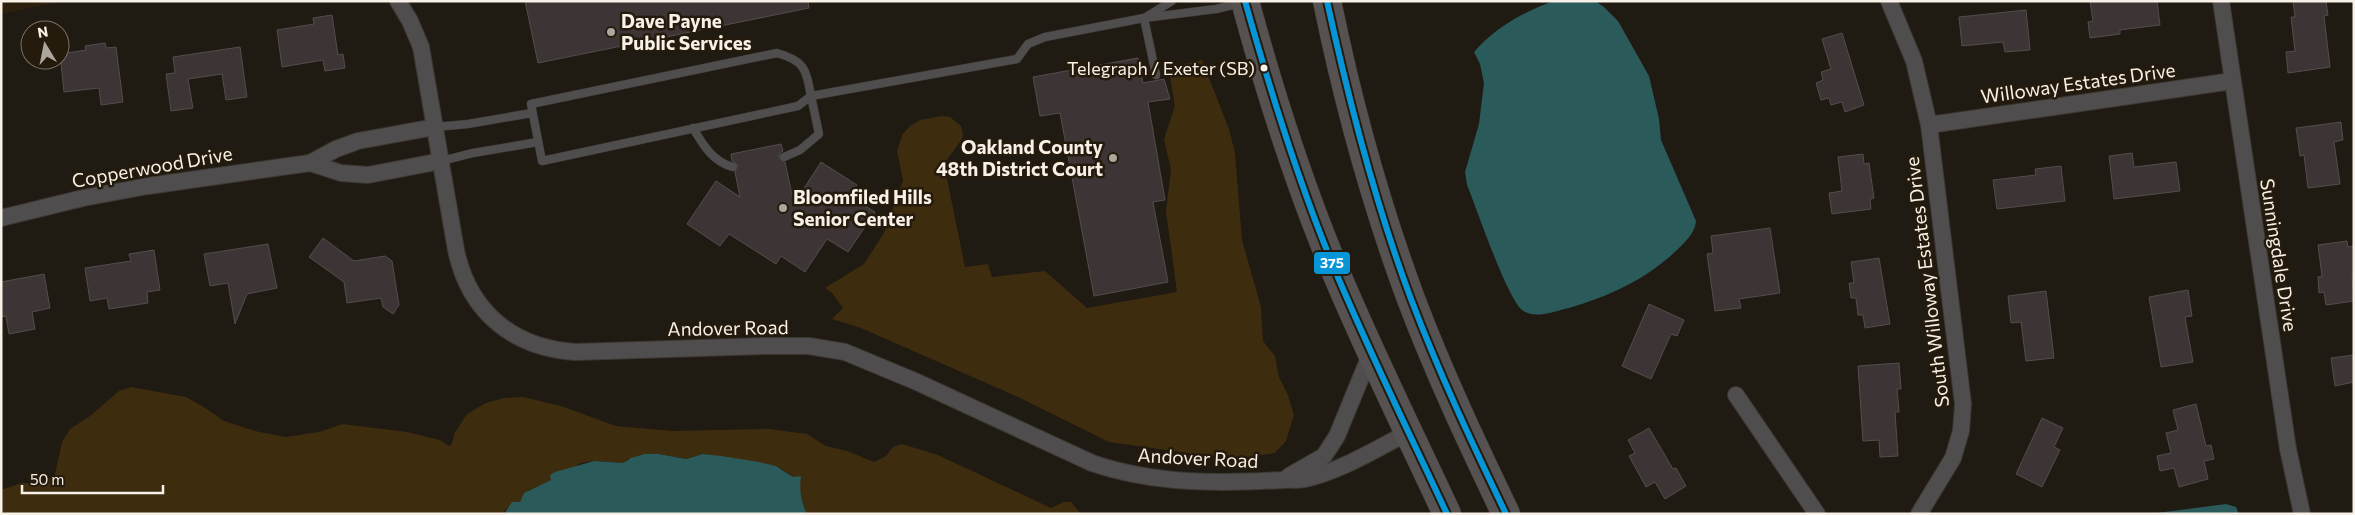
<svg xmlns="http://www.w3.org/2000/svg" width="2355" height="515" font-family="Commissioner,sans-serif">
  <rect width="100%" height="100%" fill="#1f1a12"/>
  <polygon fill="#2c1f0c" points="1,1 63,1 1,14"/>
  <g fill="#3e2c0f">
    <polygon points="1202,60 1229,129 1235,153 1242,240 1261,307 1263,341 1275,356 1279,377 1288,395 1294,415 1286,441 1275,453 1231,459 1109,442 1018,397 861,328 832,319 843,308 832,293 825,288 864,264 884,233 903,180 897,152 902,135 910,126 920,120 941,116 950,117 961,126 963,133 962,139 944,164 965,267 988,264 992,277 1045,271 1087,308 1177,292 1166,211 1171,170 1164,139 1175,106 1170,77 1184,64"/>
    <path d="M131,387L186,397L207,409L224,421L255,431L285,437L319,432L343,424L407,432L440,440L449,446L452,444L454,434L467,414L486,403L504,398L523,397L561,406L616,426L673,431L770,429L807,434L826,446L847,451L874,462L886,456L893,447L902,444L938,455L1051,508L1064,502H1071L1081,514H807C795,490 806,481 776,466L703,454L686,459L659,454L628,459L623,463L594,461L581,463L546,483L529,490L520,502L505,510L504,514H1V490L22,483L44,484L55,474L62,442L70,429L90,416L119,391Z"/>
  </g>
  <g fill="#2b5a5b">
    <path d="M1555,1H1595L1604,7L1618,21L1649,76L1659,119L1661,140L1696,221C1695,233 1686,241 1678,249C1647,279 1610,296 1569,308C1555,311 1535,320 1522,310C1506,296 1477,209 1467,185L1465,172L1479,124L1484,83L1480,64L1474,52C1494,28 1526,10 1555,1Z"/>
    <path d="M645,454H659L686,459L703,454L721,456L759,462L776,466L793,477L801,476C799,490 801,502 807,514H504L512,502H520L524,493L551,480L550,475L555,472L594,461L623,463L631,458Z"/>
    <polygon points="2226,504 2236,507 2239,514 2149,514"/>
  </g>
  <g fill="#3c3435" stroke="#534d4d">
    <polygon points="525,1 808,1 809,8 538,63"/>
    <polygon points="2090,1 2157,1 2160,25 2120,30 2120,34 2090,38 2088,22 2093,21"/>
    <polygon points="2293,1 2326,1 2328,15 2324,16 2330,67 2288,73 2286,52 2295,51 2291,17 2295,17"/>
    <polygon points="2026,10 2030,50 2005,52 2003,42 1962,46 1959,17"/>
    <polygon points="332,15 338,55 343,54 345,68 325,71 323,60 282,67 277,30 314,24 313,18"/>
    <polygon points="1842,33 1864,105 1845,112 1842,102 1831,105 1829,98 1821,100 1816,83 1823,80 1821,72 1831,69 1822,39"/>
    <polygon points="105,43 106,48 116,47 123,102 101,105 99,88 64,92 60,54 86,50 85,46"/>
    <polygon points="240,47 247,97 226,100 222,74 188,79 193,108 171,111 166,74 175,73 173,57"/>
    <polygon points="1138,58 1143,83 1164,79 1170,99 1148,102 1165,200 1153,202 1168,282 1094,296 1060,113 1040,116 1033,77"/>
    <polygon points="2341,122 2343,140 2334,142 2340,184 2308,188 2304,155 2300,156 2296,128"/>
    <polygon points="781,144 783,151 779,154 779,159 785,162 794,204 821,162 857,185 849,196 875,212 848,252 827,239 805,272 781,256 776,264 729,234 720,246 687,224 716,181 740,197 735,172 738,165 732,161 731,154"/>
    <polygon points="2132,153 2134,167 2176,162 2180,191 2114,199 2109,156"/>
    <polygon points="1863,154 1864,164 1869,163 1874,198 1870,199 1871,209 1832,214 1829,193 1842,191 1838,157"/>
    <polygon points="2061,166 2065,201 1997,209 1993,180 2036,175 2035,169"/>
    <polygon points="1770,228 1780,293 1739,299 1741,308 1715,311 1707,254 1713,253 1711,236"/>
    <polygon points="323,238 354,261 385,256 392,261 399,305 393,314 383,307 381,298 347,303 344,282 309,257"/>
    <polygon points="2347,241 2348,247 2354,246 2354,274 2352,275 2354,301 2326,305 2324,292 2319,293 2318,277 2322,276 2318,245"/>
    <polygon points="268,244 277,288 247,294 235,324 228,283 210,286 204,254"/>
    <polygon points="154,250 160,290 147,292 148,303 109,309 107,298 90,301 85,268 131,261 129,254"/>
    <polygon points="1879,258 1890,324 1865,328 1863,315 1858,315 1856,298 1851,298 1849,283 1854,283 1851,262"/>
    <polygon points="44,274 50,308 32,312 35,329 9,334 6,316 1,317 1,282"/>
    <polygon points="2188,290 2192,316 2185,317 2193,362 2161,367 2149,297"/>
    <polygon points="2046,291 2054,358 2026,361 2021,322 2011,323 2008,296"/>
    <polygon points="1649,304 1684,320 1677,336 1671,334 1651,379 1622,366"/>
    <polygon points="2354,355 2354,382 2335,386 2331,358"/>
    <polygon points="1899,363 1901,389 1897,389 1899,412 1895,412 1898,456 1880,457 1879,440 1863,441 1858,366"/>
    <polygon points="2196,404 2206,446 2211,445 2214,459 2204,461 2208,479 2179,487 2174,468 2160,471 2157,456 2171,453 2166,433 2178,430 2173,410"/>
    <polygon points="2042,418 2063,428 2054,447 2060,450 2042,487 2016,474"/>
    <polygon points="1649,428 1673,469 1676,468 1686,486 1665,499 1655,482 1646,487 1629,456 1635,453 1628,440"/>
  </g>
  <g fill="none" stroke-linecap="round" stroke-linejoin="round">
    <defs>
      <g id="lane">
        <polyline points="1146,17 1172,1"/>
        <polyline points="1144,18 1156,75"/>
        <path d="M777,53C805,61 806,69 811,96L798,106L542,161L531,104Z"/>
        <polyline points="435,127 468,124 532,113"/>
        <path d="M693,128C703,145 713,162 733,167"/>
        <polyline points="784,157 800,150 819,134 811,96 1017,59 1028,44 1045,37 1144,18 1216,9 1241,3"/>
        <polyline points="441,161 473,153 538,142"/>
      </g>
      <g id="street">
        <path d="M398,1L410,21L421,47L456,250C469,312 513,348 576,352L764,346H809L845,352L917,382L1092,463C1153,484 1219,484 1282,480C1289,479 1297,481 1305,479C1341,471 1376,449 1409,432"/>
        <polyline points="1889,1 1914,61 1929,125 1963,404 1961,431 1953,458 1919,514"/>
        <polyline points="2221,1 2288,449 2302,514"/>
        <polyline points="1929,125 2232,81"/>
        <polyline points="310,163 341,173 368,175 441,161"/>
        <polyline points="1,218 83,198 148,186 310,163 336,149 358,141 435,127"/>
        <polyline points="1736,395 1817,514"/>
        <polyline points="1289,476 1324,456 1337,436 1371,353"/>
      </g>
      <g id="highway">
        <path d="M1245,1C1269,90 1297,178 1332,263C1367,348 1408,430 1447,514"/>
        <path d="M1327,1C1348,103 1375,202 1411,299C1439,373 1472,443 1506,514"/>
      </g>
    </defs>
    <use href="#lane" stroke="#3d3731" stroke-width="9"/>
    <use href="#street" stroke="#3d3731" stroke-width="18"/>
    <use href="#highway" stroke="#3d3731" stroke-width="29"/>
    <use href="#lane" stroke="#504d4e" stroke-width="8"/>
    <use href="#street" stroke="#504d4e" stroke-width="16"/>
    <use href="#highway" stroke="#565252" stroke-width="28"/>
    <defs>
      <g id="bus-1">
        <path d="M1245,1C1270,90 1297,178 1332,263C1367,348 1408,430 1447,514"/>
        <path d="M1327,1C1349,102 1375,203 1411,299C1439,373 1472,443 1506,514"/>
      </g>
    </defs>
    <use href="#bus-1" stroke="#251b0c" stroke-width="10"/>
    <use href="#bus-1" stroke="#0696d7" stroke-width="6"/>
  </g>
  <g fill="#aca69c" stroke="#251b0c" stroke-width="2">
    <circle cx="611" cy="32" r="5"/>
    <circle cx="1113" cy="158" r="5"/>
    <circle cx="783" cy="208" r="5"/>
  </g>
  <circle fill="#f8f1e7" stroke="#251b0c" stroke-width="2" cx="1264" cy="68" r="4.5"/>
  <g text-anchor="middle" stroke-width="5" stroke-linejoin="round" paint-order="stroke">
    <g font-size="18" fill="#f8f1e7" stroke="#251b0c" text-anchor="end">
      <text x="1255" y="75">Telegraph / Exeter (SB)</text>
    </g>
    <g font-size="19" font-weight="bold" fill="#f8f1e7" stroke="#251b0c" text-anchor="start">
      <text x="621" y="28">Dave Payne<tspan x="621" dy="22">Public Services</tspan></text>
      <text x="1103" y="154" text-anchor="end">Oakland County<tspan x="1103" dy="22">48th District Court</tspan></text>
      <text x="793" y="204">Bloomfiled Hills<tspan x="793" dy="22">Senior Center</tspan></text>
    </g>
    <g font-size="19" fill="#f8f1e7" stroke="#251b0c">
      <text transform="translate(2078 83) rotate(-8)" y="7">Willoway Estates Drive</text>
      <text transform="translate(152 167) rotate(-10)" y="7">Copperwood Drive</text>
      <text transform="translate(2279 255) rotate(81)" y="7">Sunningdale Drive</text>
      <text transform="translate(1927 282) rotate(-97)" y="7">South Willoway Estates Drive</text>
      <text transform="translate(728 328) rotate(-1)" y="7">Andover Road</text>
      <text transform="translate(1198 458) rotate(3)" y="7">Andover Road</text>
    </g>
  </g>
  <rect stroke="#251b0c" stroke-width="2" x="1313" y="251" width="38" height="24" rx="5" fill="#0696d7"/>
  <g font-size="14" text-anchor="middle" font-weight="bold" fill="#fff">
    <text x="1332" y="268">375</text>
  </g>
  <rect width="2355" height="515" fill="none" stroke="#f8f1e7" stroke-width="5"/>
  <g transform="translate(45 45) rotate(350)"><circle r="24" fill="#251b0c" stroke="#797164"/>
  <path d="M0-4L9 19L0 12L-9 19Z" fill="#aca69c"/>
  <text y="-8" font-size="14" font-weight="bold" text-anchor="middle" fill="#f8f1e7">N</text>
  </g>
  <path d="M22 485v8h141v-8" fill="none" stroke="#f8f1e7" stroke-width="2.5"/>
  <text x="30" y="485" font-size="15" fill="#f8f1e7" stroke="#251b0c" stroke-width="4" paint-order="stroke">50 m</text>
</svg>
